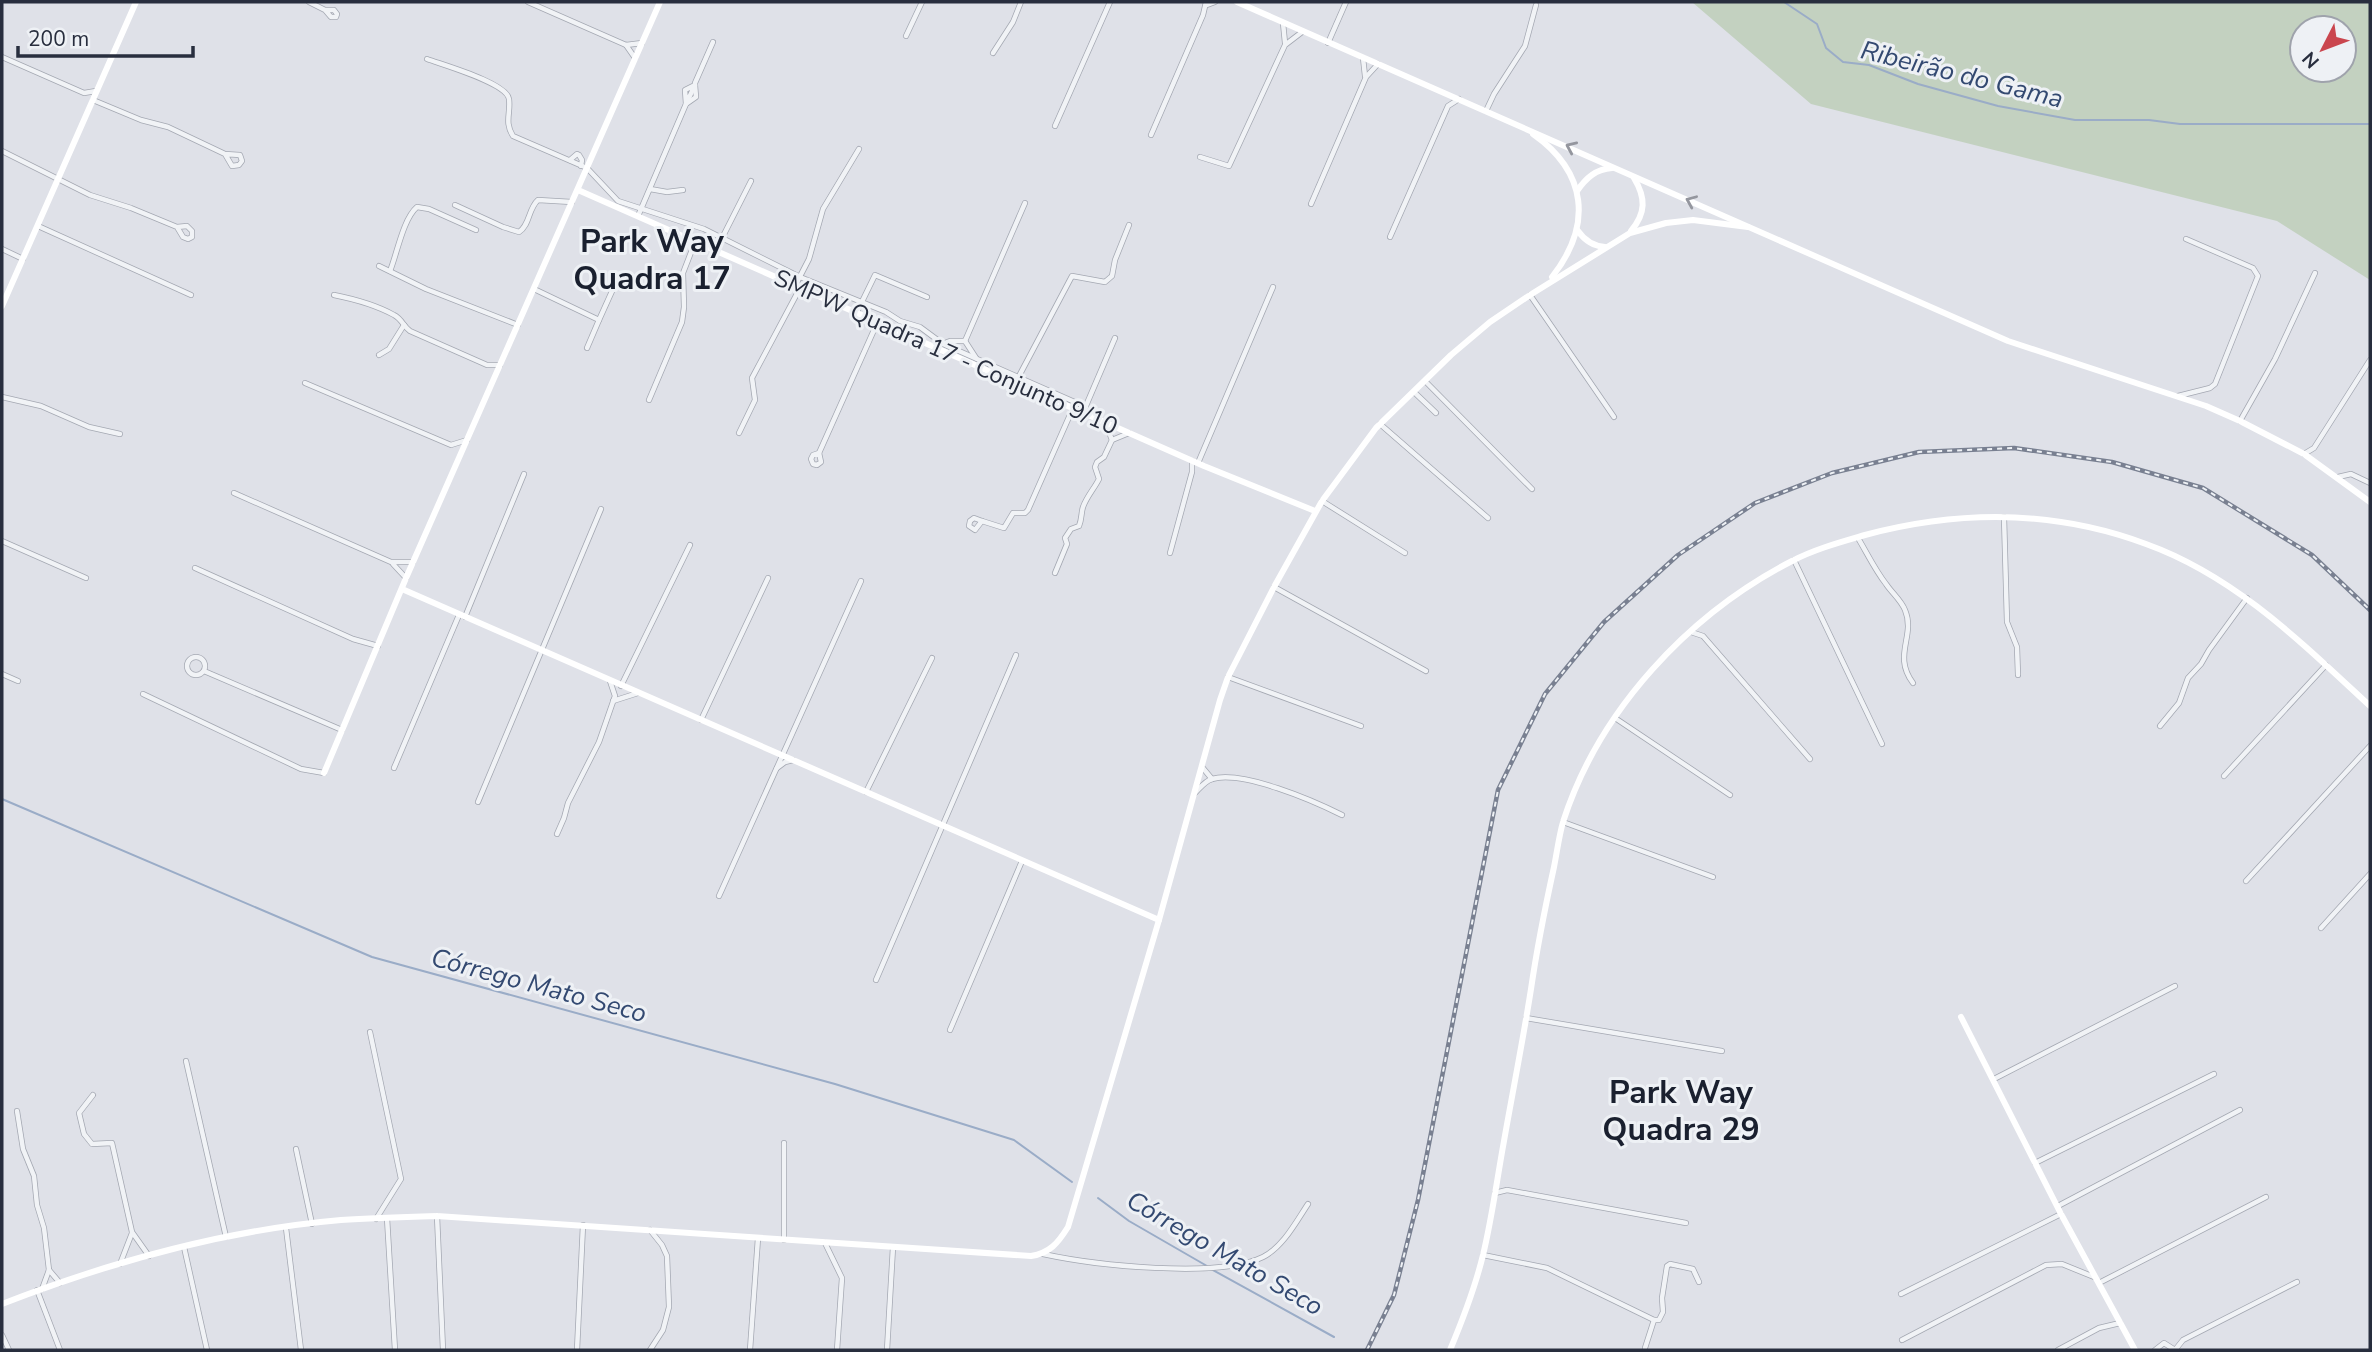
<svg xmlns="http://www.w3.org/2000/svg" width="2372" height="1352" font-family="'Nunito Sans',sans-serif">
  <rect width="100%" height="100%" fill="#dfe1e8"/>
  <path fill="#c3d1c0" fill-rule="evenodd" d="M1692,2H2370V280L2277,221L1811,104ZM2302,28H2344V70H2302Z"/>
  <g fill="none" stroke-linecap="round" stroke-linejoin="round">
    <g stroke="#9aacc7" stroke-width="2">
      <polyline points="1784,2 1817,24 1826,48 1843,62 1869,65 1918,84 1998,106 2075,120 2149,120 2180,124 2370,124"/>
      <polyline points="2,799 372,957 835,1084 1014,1140 1072,1182"/>
      <polyline points="1098,1198 1129,1221 1207,1266"/>
      <polyline points="1211,1269 1334,1337"/>
    </g>
    <defs>
      <g id="street">
        <polyline points="309,2 325,10 331,17 336,17 337,14 334,10 325,10"/>
        <polyline points="528,2 626,45 642,43"/>
        <polyline points="1207,5 1215,2"/>
        <polyline points="1283,23 1285,43"/>
        <polyline points="906,36 922,2"/>
        <polyline points="1328,43 1346,2"/>
        <polyline points="626,45 635,58"/>
        <polyline points="993,53 1013,22 1021,2"/>
        <polyline points="2,57 84,93 96,91"/>
        <polyline points="1363,58 1365,76"/>
        <path d="M427,59C443,65 507,83 509,99C511,113 504,122 513,136L587,168L618,201L704,229L800,277L886,312L900,321L920,327L943,344L1086,407"/>
        <polyline points="695,85 685,90 686,104 695,85 695,83 713,42"/>
        <polyline points="93,100 141,120 168,127 225,154 232,166 239,165 242,161 240,155 225,154"/>
        <polyline points="1486,111 1494,94 1525,46 1536,5"/>
        <polyline points="1055,126 1110,2"/>
        <polyline points="1151,135 1203,15 1206,2"/>
        <polyline points="2,151 90,195 131,208 177,227 183,237 188,239 192,237 192,231 187,226 177,227"/>
        <polyline points="1200,157 1229,166 1285,45 1302,32"/>
        <polyline points="570,160 577,154 579,155 582,160 581,166"/>
        <polyline points="650,189 667,192 683,190"/>
        <polyline points="1311,204 1366,77 1378,64"/>
        <path d="M455,205L503,227L519,232C530,225 528,209 538,200L572,202"/>
        <polyline points="638,216 686,104 696,97 695,85"/>
        <polyline points="38,226 191,295"/>
        <polyline points="1390,237 1448,106 1459,99"/>
        <polyline points="2,249 23,259"/>
        <polyline points="716,250 751,181"/>
        <polyline points="379,266 426,289 518,325"/>
        <path d="M390,271C397,254 403,219 417,207L429,209L476,230"/>
        <polyline points="795,286 809,259 823,209 859,149"/>
        <polyline points="534,289 599,320 613,289"/>
        <path d="M334,295C354,299 376,305 394,315C402,319 403,326 410,331L487,365H500"/>
        <polyline points="1530,295 1614,417"/>
        <polyline points="857,312 875,275 927,297"/>
        <polyline points="965,341 1025,203"/>
        <polyline points="965,341 976,358"/>
        <polyline points="942,344 950,341 965,341"/>
        <polyline points="587,348 599,320"/>
        <polyline points="379,355 389,349 404,325"/>
        <polyline points="1018,378 1072,276 1105,282 1112,276 1115,260 1129,225"/>
        <polyline points="1425,381 1532,489"/>
        <polyline points="305,383 451,445 467,440"/>
        <polyline points="1414,392 1436,413"/>
        <polyline points="2178,396 2210,388 2215,384 2258,276 2253,268 2186,239"/>
        <polyline points="2,397 41,406 89,427 120,434"/>
        <polyline points="649,400 682,322 684,307 683,273 695,242"/>
        <polyline points="1085,408 1115,338"/>
        <polyline points="2240,421 2275,359 2315,273"/>
        <polyline points="1105,422 1112,440"/>
        <polyline points="1380,424 1488,518"/>
        <polyline points="739,433 755,400 752,378 800,288"/>
        <polyline points="819,453 874,330 885,325"/>
        <polygon points="819,453 821,462 817,465 813,464 811,459 813,455"/>
        <polyline points="2304,454 2314,448 2370,360"/>
        <polyline points="1198,463 1273,287"/>
        <polyline points="2338,477 2351,474 2370,483"/>
        <polyline points="234,493 391,562 413,562"/>
        <polyline points="1322,501 1405,553"/>
        <polyline points="2004,517 2007,622 2017,647 2018,675"/>
        <polygon points="974,518 982,521 975,530 969,526 970,521"/>
        <polyline points="982,521 1004,528 1013,513 1025,513 1028,510 1073,408"/>
        <path d="M1858,538C1867,553 1875,570 1886,584C1892,593 1901,600 1905,610C1916,636 1892,655 1913,683"/>
        <polyline points="2,541 86,578"/>
        <polyline points="1170,553 1192,472 1192,461"/>
        <polyline points="1794,560 1882,744"/>
        <polyline points="393,564 406,578"/>
        <polyline points="195,568 353,639 378,646"/>
        <path d="M1055,573L1067,544L1065,538L1071,529L1079,526C1082,519 1081,513 1083,507C1087,496 1094,489 1099,479L1095,467L1097,462L1104,457L1112,440L1129,433"/>
        <polyline points="1274,587 1426,671"/>
        <polyline points="465,617 524,474"/>
        <polyline points="1691,632 1703,636 1810,759"/>
        <circle cx="196" cy="666" r="9"/>
        <polyline points="204,671 342,730"/>
        <polyline points="2,674 18,681"/>
        <polyline points="1228,677 1361,726"/>
        <polyline points="621,686 690,545"/>
        <polyline points="143,694 301,769 324,773"/>
        <polyline points="613,701 638,693"/>
        <polyline points="1615,718 1730,795"/>
        <polyline points="701,720 768,578"/>
        <polyline points="2160,726 2179,703 2188,678 2201,664 2209,650 2247,598"/>
        <polyline points="1202,767 1212,779"/>
        <polyline points="394,768 459,615"/>
        <polyline points="777,768 785,762 793,760"/>
        <polyline points="2224,776 2326,665"/>
        <polyline points="866,792 932,658"/>
        <path d="M1195,793C1200,788 1205,781 1212,779C1243,770 1314,801 1342,815"/>
        <polyline points="478,802 601,509"/>
        <polyline points="1563,822 1713,877"/>
        <polyline points="557,834 564,818 568,803 599,742 615,696 610,681"/>
        <polyline points="2246,881 2370,746"/>
        <polyline points="719,896 861,581"/>
        <polyline points="2321,928 2370,874"/>
        <polyline points="876,980 1016,655"/>
        <polyline points="1526,1018 1722,1051"/>
        <polyline points="950,1030 1022,861"/>
        <polyline points="370,1032 401,1179 376,1219"/>
        <polyline points="186,1061 226,1237"/>
        <polyline points="1994,1079 2175,986"/>
        <polyline points="93,1095 79,1113 84,1134 92,1144 112,1143 132,1232 149,1256"/>
        <polyline points="17,1111 23,1149 34,1176 37,1205 44,1228 49,1270 42,1289"/>
        <polyline points="784,1143 784,1240"/>
        <polyline points="296,1149 312,1224"/>
        <polyline points="2035,1163 2214,1074"/>
        <polyline points="1495,1193 1507,1190 1686,1223"/>
        <polyline points="2058,1206 2240,1110"/>
        <polyline points="437,1216 443,1350"/>
        <polyline points="387,1218 395,1350"/>
        <polyline points="286,1228 301,1350"/>
        <polyline points="825,1243 842,1278 837,1350"/>
        <polyline points="184,1247 207,1350"/>
        <path d="M1043,1254C1094,1265 1218,1279 1263,1257C1283,1247 1296,1222 1308,1204"/>
        <polyline points="1483,1255 1547,1268 1654,1320 1645,1348"/>
        <polyline points="120,1264 132,1233"/>
        <polyline points="49,1270 60,1283"/>
        <polyline points="2099,1283 2266,1197"/>
        <polyline points="37,1290 60,1350"/>
        <polyline points="1901,1294 2061,1214"/>
        <polyline points="1654,1320 1659,1320 1663,1312 1662,1298 1667,1266 1670,1264 1693,1269 1699,1282"/>
        <polyline points="2,1335 9,1350"/>
        <polyline points="1902,1340 2046,1265 2062,1264 2094,1277"/>
        <polyline points="577,1350 583,1225"/>
        <polyline points="650,1350 663,1330 669,1307 667,1256 662,1245 650,1230"/>
        <polyline points="750,1350 758,1238"/>
        <polyline points="887,1350 893,1247"/>
        <polyline points="2058,1350 2099,1328 2120,1323"/>
        <polyline points="2155,1350 2164,1343 2175,1350"/>
        <polyline points="2175,1350 2183,1340 2297,1282"/>
      </g>
    </defs>
    <use href="#street" stroke="#a4a8b2" stroke-width="6"/>
    <use href="#street" stroke="#f1f3f6" stroke-width="4.5"/>
    <g stroke="#fff" stroke-width="6">
      <polyline points="1237,2 2008,341 2206,406 2240,421 2304,454 2370,502"/>
      <path d="M1533,134C1587,172 1593,225 1552,277"/>
      <polyline points="578,190 1204,466 1315,511"/>
      <path d="M1577,191C1586,178 1596,169 1612,168"/>
      <path d="M1578,231C1585,241 1593,246 1605,247"/>
      <path d="M1631,231C1646,213 1646,198 1634,178"/>
      <polyline points="2,306 136,2"/>
      <polyline points="402,589 1159,920"/>
      <polyline points="324,773 406,578 660,2"/>
      <polyline points="1961,1017 2061,1214 2135,1350"/>
      <path d="M2,1304C110,1262 225,1230 341,1220C373,1218 405,1217 437,1216L1031,1256C1050,1253 1058,1243 1068,1227L1159,920L1220,700L1228,677L1274,587L1322,501L1376,428L1451,355L1490,322L1530,295L1630,233L1666,223L1693,220L1748,227"/>
      <path d="M1450,1350C1463,1319 1475,1288 1483,1255C1492,1218 1497,1179 1504,1141C1513,1090 1523,1040 1531,989C1537,948 1545,908 1554,867C1557,852 1559,836 1563,822C1599,710 1689,614 1792,561C1815,549 1841,542 1865,535C1959,510 2055,510 2146,544C2235,576 2302,643 2370,706"/>
    </g>
    <defs>
      <polyline id="rail" points="1367,1350 1394,1295 1418,1200 1498,790 1545,694 1604,622 1678,555 1755,503 1832,473 1919,452 2014,448 2112,462 2203,488 2312,555 2370,610"/>
    </defs>
    <use href="#rail" stroke="#798091" stroke-width="4.5"/>
    <use href="#rail" stroke="#eef1f5" stroke-width="2" stroke-dasharray="5" stroke-linecap="butt"/>
  </g>
  <defs><path id="oneway-chevron" d="M-2-3.5L2.5 0L-2 3.5" fill="none" stroke-width="1.6" stroke-linecap="round" stroke-linejoin="round" transform="scale(1.75)"/></defs>
  <g stroke="#94969e">
    <use href="#oneway-chevron" transform="translate(1571 147) rotate(-156)"/>
    <use href="#oneway-chevron" transform="translate(1691 201) rotate(-157)"/>
  </g>
  <g text-anchor="middle" stroke-width="6" stroke-linejoin="round" paint-order="stroke">
    <g font-size="24" fill="#282e3e" stroke="#eef1f5">
      <text transform="translate(946 352) rotate(24)" y="8">SMPW Quadra 17 - Conjunto 9/10</text>
    </g>
    <g font-size="26" font-style="italic" fill="#334971" stroke="#eef1f5">
      <text transform="translate(1962 74) rotate(14)" y="9">Ribeirão do Gama</text>
      <text transform="translate(539 985) rotate(15)" y="9">Córrego Mato Seco</text>
      <text transform="translate(1225 1253) rotate(30)" y="9">Córrego Mato Seco</text>
    </g>
    <g font-size="32" font-weight="bold" fill="#1a202f" stroke="#eef1f5">
      <text x="652" y="252">Park Way<tspan x="652" dy="37">Quadra 17</tspan></text>
      <text x="1681" y="1103">Park Way<tspan x="1681" dy="37">Quadra 29</tspan></text>
    </g>
  </g>
  <rect width="2372" height="1352" fill="none" stroke="#282e3e" stroke-width="7"/>
  <g transform="translate(2323 49) rotate(228)"><circle r="33" fill="#eef1f5" stroke="#9fa3ac" stroke-width="2"/>
  <path d="M0-5L12 26L0 18L-12 26Z" fill="#ca464e"/>
  <text y="-10" font-size="19" font-weight="bold" text-anchor="middle" fill="#282e3e">N</text>
  </g>
  <path d="M18 46v10h175v-10" fill="none" stroke="#282e3e" stroke-width="3.5"/>
  <text x="28" y="46" font-size="21" fill="#282e3e" stroke="#eef1f5" stroke-width="5" paint-order="stroke">200 m</text>
</svg>
